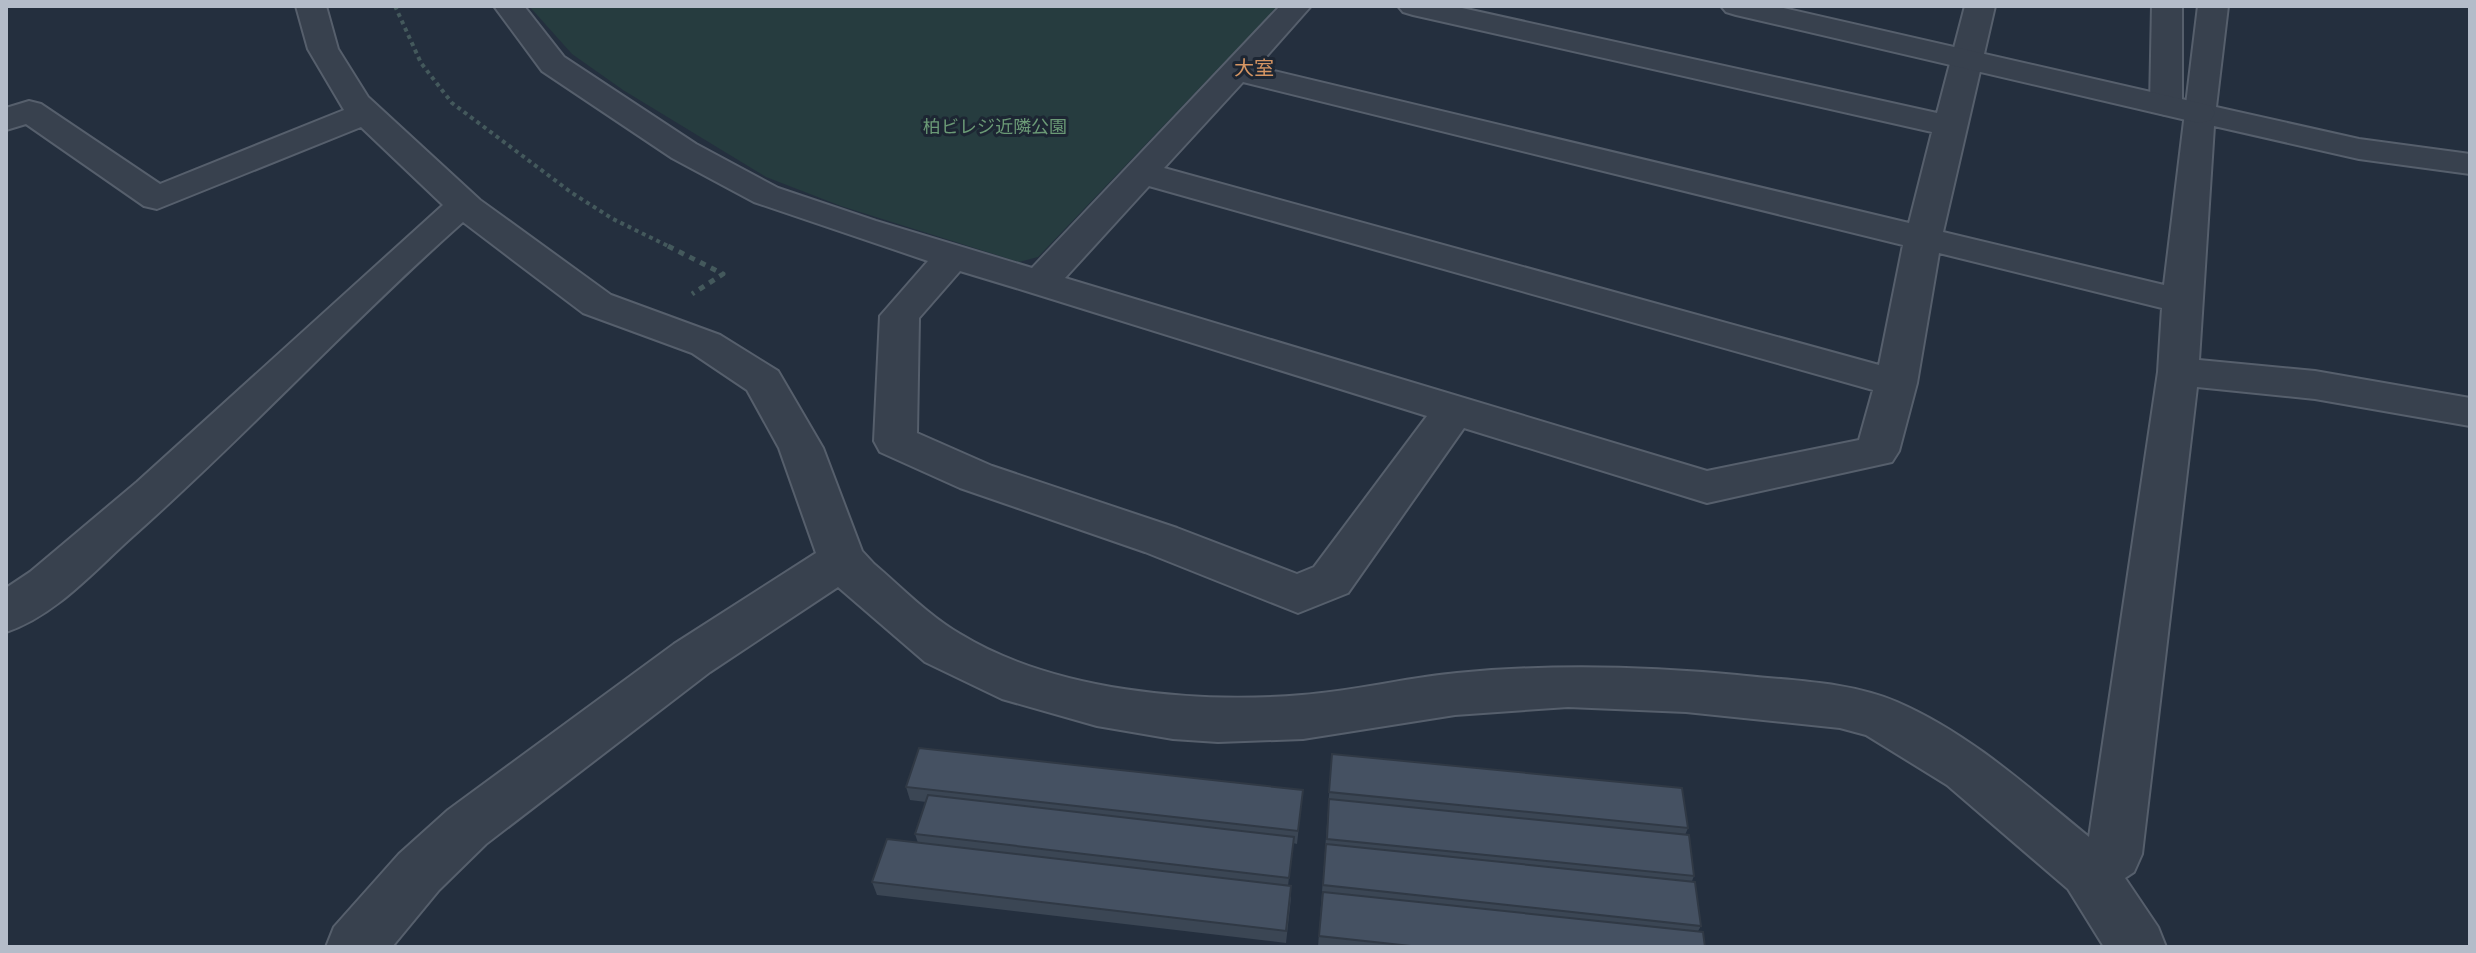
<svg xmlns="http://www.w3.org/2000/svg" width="2476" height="953" font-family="Montserrat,'Noto Sans JP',sans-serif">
  <rect width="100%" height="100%" fill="#242f3e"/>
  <polygon fill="#263c3f" points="529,6 1278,6 1038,257 1019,262 841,206 766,177 623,90 572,54"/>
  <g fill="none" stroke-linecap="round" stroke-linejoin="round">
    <defs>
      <g id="minor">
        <path d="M296,6H326L338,49L368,97L480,200L611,295L720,335L778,371L823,448L862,551L874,564C901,587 929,616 960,634C1053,691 1195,704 1302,695C1354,691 1405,678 1457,673C1551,664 1643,666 1737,675C1790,681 1847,681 1897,702C1969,733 2029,788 2089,837L2158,372L2162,308L1939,253L1917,383L1899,451L1892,462L1707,503L1464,428L1348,593L1298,613L1145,552L960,488L880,452L874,441L880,316L928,261L754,202L672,158L542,71L494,6H524L564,57L696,144L778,188L876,221L1032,268L1280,6H1311L1257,67L1909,223L1932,132L1413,15L1403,12L1398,6H1453L1937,113L1965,6H1995L1943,232L2164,285L2198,6H2228L2216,107L2359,139L2470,154V174L2359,159L2214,126L2199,360L2315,371L2470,398V426L2315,399L2197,387L2142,854L2134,872L2125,878L2158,927L2166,947H2104L2068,889L1947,785L1866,735L1840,728L1686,712L1568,707L1455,715L1303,739L1218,742L1173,739L1097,726L1002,699L925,662L838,587L710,672L486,844L439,890L392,947H326L334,927L399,854L448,810L674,644L816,553L779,448L747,390L692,353L583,313L463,222C349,323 246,436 132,537C94,571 55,616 6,632V588L30,572L137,482L443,205L361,127L157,209L144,206L26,124L6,130V108L29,101L41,104L160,184L344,110L308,49ZM1243,82L1903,245L1879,365L1164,168ZM1149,186L1873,390L1859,440L1707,471L1065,278ZM960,271L1026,291L1427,416L1314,567L1297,574L1177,528L992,466L917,433L919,318Z"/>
        <polygon points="2152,6 2182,6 2182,105 2177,112 2166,115 2155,112 2150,105"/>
      </g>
      <polygon id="tertiary" points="1721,6 1775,6 2199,103 2211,106 2215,113 2211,120 2199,123 1736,15 1726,12"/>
    </defs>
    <use href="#minor" stroke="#565f6c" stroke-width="4"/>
    <use href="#tertiary" stroke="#565f6c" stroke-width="4"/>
    <polyline stroke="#44595c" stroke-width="4" stroke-dasharray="4 4" stroke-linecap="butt" points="395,6 421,63 452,103 572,193 613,219 672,248"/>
    <polyline stroke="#44595c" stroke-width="5" stroke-dasharray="6 6" stroke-linecap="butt" points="668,246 723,274 692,294"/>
    <use href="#minor" fill="#38414e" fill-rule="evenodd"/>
    <use href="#tertiary" fill="#38414e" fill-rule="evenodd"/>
  </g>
  <g fill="#3b4654">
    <polygon points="1332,754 1688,828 1685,835 1694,876 1692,881 1701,926 1698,931 1705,947 1318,947"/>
    <polygon points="906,787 1303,790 1297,844 1293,843 1288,886 1291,898 1286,943 877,895 872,882 918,843 915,834 926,802 910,800"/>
  </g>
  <g fill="#455162" stroke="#303945" stroke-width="2">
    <polygon points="919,748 1303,790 1298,831 906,787"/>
    <polygon points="1332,754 1682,788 1688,828 1329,792"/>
    <polygon points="928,795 1294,837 1289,878 915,834"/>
    <polygon points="1329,799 1689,835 1694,876 1327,839"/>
    <polygon points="887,839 1291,886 1286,931 872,882"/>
    <polygon points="1326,844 1695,882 1701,926 1323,885"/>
    <polygon points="1323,892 1703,932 1705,947 1420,947 1319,936"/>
  </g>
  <g text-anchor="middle" stroke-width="6" stroke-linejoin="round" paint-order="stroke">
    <g font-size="18" fill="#6b9a76" stroke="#1d2633">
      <text x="995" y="133">柏ビレジ近隣公園</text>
    </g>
    <g font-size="20" fill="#d59563" stroke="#1d2633">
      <text x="1254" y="75">大室</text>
    </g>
  </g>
  <rect width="2476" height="953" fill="none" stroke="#b4bcc9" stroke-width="16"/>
</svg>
